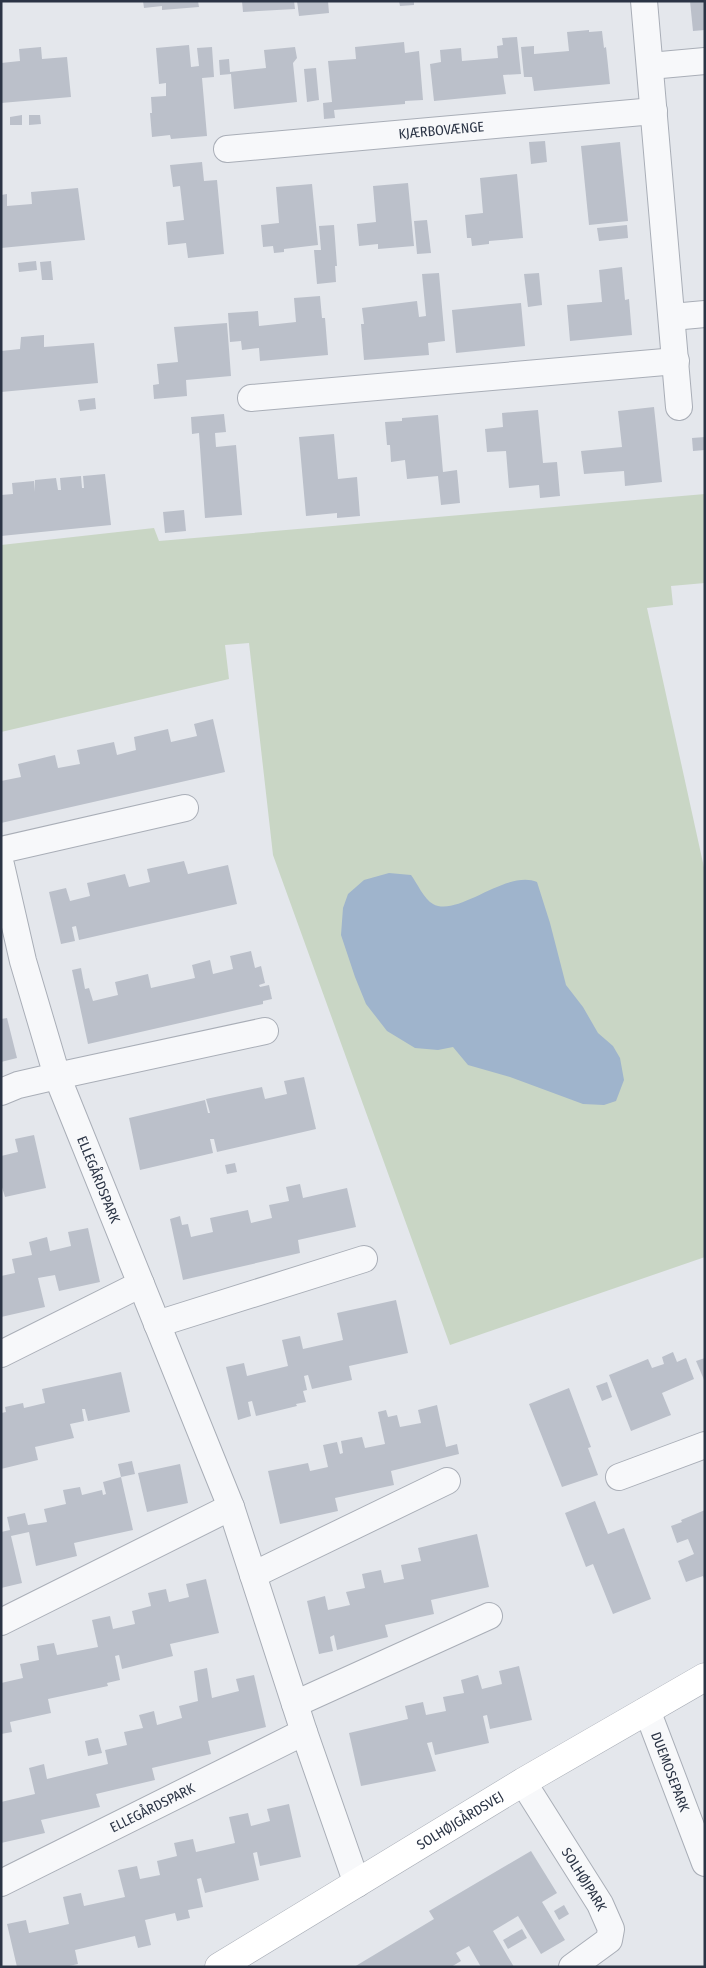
<svg xmlns="http://www.w3.org/2000/svg" width="706" height="1968" font-family="'Fira Sans Condensed',sans-serif">
  <rect width="100%" height="100%" fill="#e4e7ec"/>
  <polygon fill="#c9d6c5" points="705,494 705,583 671,586 673,605 647,608 705,872 705,1257 450,1345 273,855 249,643 225,645 229,679 1,732 1,545 154,528 159,541"/>
  <path fill="#9fb4cc" d="M389,873L411,875C417,883 424,899 433,904C458,918 506,869 537,882L550,923L566,985L583,1007L598,1033L613,1046L620,1058L624,1080L616,1101L604,1105L583,1104L510,1077L468,1065L453,1047L438,1050L415,1048L387,1031L366,1004L355,977L341,935L343,908L348,894L364,880Z"/>
  <g fill="#bbc0ca">
    <polygon points="143,1 198,1 199,7 162,10 162,6 144,8"/>
    <polygon points="242,1 294,1 295,9 243,12"/>
    <polygon points="297,1 328,1 329,13 299,16"/>
    <polygon points="399,1 414,1 414,5 400,6"/>
    <polygon points="690,1 705,1 705,30 693,31"/>
    <polygon points="589,30 589,32 602,31 604,48 606,47 610,84 534,91 532,77 524,77 521,47 534,46 534,54 569,51 567,32"/>
    <polygon points="517,37 521,74 503,75 506,94 434,101 430,64 441,62 440,50 461,48 462,61 498,58 497,46 503,45 502,38"/>
    <polygon points="404,42 405,53 419,51 423,100 405,101 405,104 334,110 335,118 324,119 323,103 332,102 328,61 356,59 355,47"/>
    <polygon points="189,45 191,67 199,66 197,48 212,47 214,77 202,78 207,136 171,139 170,135 152,137 150,113 152,113 151,97 166,96 166,83 159,84 156,48"/>
    <polygon points="41,47 42,59 67,57 71,97 1,103 1,63 20,61 19,49"/>
    <polygon points="295,47 297,58 293,63 297,102 234,109 231,74 220,75 219,60 229,59 230,72 266,68 264,50"/>
    <polygon points="316,68 319,100 307,102 304,69"/>
    <polygon points="22,115 22,125 10,125 10,117"/>
    <polygon points="29,115 40,115 41,124 29,125"/>
    <polygon points="545,141 547,162 531,164 529,142"/>
    <polygon points="620,142 628,221 589,225 581,146"/>
    <polygon points="202,162 204,181 217,180 224,254 188,258 186,243 168,245 166,222 184,220 180,186 173,187 170,165"/>
    <polygon points="517,174 523,238 489,241 489,244 472,246 471,238 467,238 465,215 483,213 480,178"/>
    <polygon points="408,183 414,246 378,249 378,244 359,246 357,224 376,222 373,186"/>
    <polygon points="312,184 318,245 284,249 284,252 274,253 273,246 263,247 261,225 279,223 276,187"/>
    <polygon points="78,188 85,240 1,248 1,195 7,194 7,206 32,204 31,192"/>
    <polygon points="427,220 431,253 417,254 414,221"/>
    <polygon points="334,225 337,266 335,266 336,282 317,284 314,250 321,250 319,226"/>
    <polygon points="627,225 628,238 599,241 597,228"/>
    <polygon points="36,261 37,270 19,272 18,263"/>
    <polygon points="51,261 53,280 42,280 40,262"/>
    <polygon points="622,267 625,300 629,299 632,335 570,341 567,305 602,302 599,270"/>
    <polygon points="439,273 445,341 428,343 429,355 364,360 361,324 364,324 362,308 417,301 419,317 426,316 422,274"/>
    <polygon points="539,273 542,305 528,307 524,274"/>
    <polygon points="320,296 322,318 325,318 328,355 260,361 259,348 242,350 241,341 230,342 228,313 258,311 259,326 296,322 294,298"/>
    <polygon points="521,303 525,346 456,353 452,310"/>
    <polygon points="227,323 231,376 186,380 187,396 154,399 153,385 159,384 157,364 178,362 174,327"/>
    <polygon points="44,335 44,347 94,343 98,383 1,392 1,351 20,349 21,337"/>
    <polygon points="95,398 96,409 80,411 78,400"/>
    <polygon points="654,407 662,482 625,486 624,471 584,474 581,451 622,447 618,411"/>
    <polygon points="538,410 543,463 557,462 560,496 540,498 539,485 509,488 506,451 487,452 485,429 503,427 502,413"/>
    <polygon points="224,414 226,432 215,433 216,447 236,445 242,515 205,518 199,433 192,434 191,417"/>
    <polygon points="438,415 443,472 457,470 460,503 441,505 438,476 407,479 405,460 391,462 390,445 387,445 385,422 402,421 402,418"/>
    <polygon points="334,434 338,479 357,477 360,516 337,518 337,513 306,516 299,437"/>
    <polygon points="705,437 705,450 693,451 692,438"/>
    <polygon points="105,474 111,525 1,536 1,495 13,494 12,483 34,481 34,492 35,480 56,478 58,490 61,490 60,478 81,476 82,488 84,488 83,476"/>
    <polygon points="184,510 186,531 165,533 163,512"/>
    <polygon points="213,719 225,772 1,823 1,781 21,777 18,764 55,755 58,768 80,764 77,750 114,742 117,755 136,750 134,737 168,729 171,742 197,736 194,724"/>
    <polygon points="184,861 188,874 228,865 237,904 79,940 76,926 72,927 75,941 61,944 49,892 66,888 70,901 90,896 87,883 125,874 129,887 150,882 147,869"/>
    <polygon points="251,951 255,968 261,966 265,983 259,985 260,987 269,985 272,999 263,1001 263,1004 88,1044 72,970 81,968 85,989 89,988 93,1001 118,995 115,982 148,974 151,988 195,978 192,965 210,960 213,974 233,969 230,956"/>
    <polygon points="7,1018 17,1058 1,1062 1,1019"/>
    <polygon points="304,1077 316,1129 217,1152 214,1139 210,1139 213,1153 140,1170 129,1118 205,1100 208,1113 210,1113 206,1099 262,1087 265,1099 287,1094 284,1081"/>
    <polygon points="34,1135 46,1188 5,1197 1,1184 1,1156 18,1152 15,1139"/>
    <polygon points="235,1163 237,1172 227,1174 225,1165"/>
    <polygon points="300,1184 303,1198 347,1188 356,1227 298,1240 300,1253 183,1280 170,1219 180,1216 182,1225 188,1224 191,1237 213,1232 210,1218 248,1210 251,1223 272,1218 269,1205 289,1201 286,1187"/>
    <polygon points="88,1228 100,1282 59,1291 55,1275 38,1278 45,1307 1,1317 1,1276 15,1273 12,1259 32,1255 29,1242 47,1237 50,1251 71,1246 68,1232"/>
    <polygon points="396,1300 408,1353 349,1366 352,1380 312,1389 308,1375 304,1376 307,1390 303,1391 306,1402 296,1404 297,1406 256,1416 252,1401 248,1402 251,1416 238,1420 226,1367 244,1363 247,1376 288,1366 282,1340 300,1336 303,1349 343,1340 337,1313"/>
    <polygon points="673,1352 677,1362 686,1358 694,1379 662,1393 671,1415 631,1431 609,1375 648,1359 652,1368 664,1364 662,1357"/>
    <polygon points="705,1358 705,1382 696,1361"/>
    <polygon points="121,1372 130,1412 88,1421 85,1409 82,1409 84,1421 70,1424 74,1438 35,1447 38,1460 1,1469 1,1413 6,1412 5,1407 23,1403 24,1408 45,1403 42,1389"/>
    <polygon points="607,1382 612,1397 602,1401 596,1386"/>
    <polygon points="569,1388 591,1447 588,1448 598,1475 562,1487 529,1404"/>
    <polygon points="437,1405 446,1447 457,1444 459,1454 391,1471 394,1485 335,1498 338,1511 280,1524 268,1471 308,1463 310,1471 328,1467 323,1445 337,1442 340,1454 343,1453 341,1441 362,1437 365,1448 385,1444 378,1412 386,1410 388,1417 397,1415 400,1427 421,1423 418,1410"/>
    <polygon points="132,1461 135,1474 121,1477 118,1464"/>
    <polygon points="180,1464 188,1503 147,1512 138,1473"/>
    <polygon points="121,1477 133,1530 74,1543 77,1556 36,1566 29,1532 11,1536 22,1583 1,1588 1,1532 10,1530 7,1517 25,1513 28,1525 47,1522 44,1509 66,1504 63,1490 80,1487 82,1495 102,1490 103,1495 106,1494 103,1482"/>
    <polygon points="595,1501 608,1534 624,1528 651,1599 613,1614 593,1564 586,1567 565,1513"/>
    <polygon points="705,1510 705,1581 703,1576 686,1582 678,1561 694,1554 688,1539 677,1543 671,1526 682,1522 681,1520"/>
    <polygon points="477,1534 489,1587 431,1600 434,1614 385,1625 388,1637 337,1650 334,1635 330,1637 333,1651 319,1654 307,1601 325,1596 328,1610 350,1605 346,1592 365,1588 362,1574 381,1570 384,1583 404,1579 401,1565 421,1561 418,1548"/>
    <polygon points="206,1579 219,1633 170,1644 173,1656 122,1669 119,1655 115,1656 120,1680 107,1683 108,1686 48,1699 51,1713 10,1722 12,1732 1,1734 1,1683 23,1678 20,1664 39,1660 37,1646 54,1643 57,1655 98,1647 92,1620 110,1616 113,1629 135,1624 132,1611 151,1606 148,1593 166,1589 169,1602 189,1597 186,1584"/>
    <polygon points="519,1666 532,1720 490,1729 487,1715 483,1716 489,1743 435,1755 432,1742 427,1743 436,1771 361,1786 349,1733 408,1719 405,1706 423,1702 426,1715 446,1711 443,1697 464,1693 461,1680 478,1675 482,1689 502,1684 499,1671"/>
    <polygon points="207,1668 212,1698 239,1691 236,1679 254,1675 266,1727 208,1741 211,1754 152,1768 155,1780 96,1794 100,1807 41,1820 45,1833 1,1843 1,1802 35,1794 29,1768 44,1764 47,1779 108,1764 105,1750 127,1745 124,1732 143,1728 139,1715 154,1711 157,1725 182,1718 179,1706 198,1701 194,1671"/>
    <polygon points="98,1738 102,1753 88,1756 85,1741"/>
    <polygon points="289,1804 301,1857 260,1866 257,1852 253,1853 259,1880 205,1893 201,1878 197,1879 203,1907 188,1910 190,1918 177,1921 175,1913 145,1920 151,1945 138,1948 135,1936 75,1950 78,1964 65,1967 17,1967 7,1924 26,1920 29,1933 69,1924 63,1897 81,1893 84,1906 125,1897 118,1870 137,1866 140,1879 160,1875 157,1861 177,1856 174,1843 193,1839 196,1852 235,1843 229,1817 248,1813 251,1826 270,1821 267,1809"/>
    <polygon points="531,1851 557,1893 542,1902 565,1940 541,1954 518,1916 493,1931 514,1967 481,1967 469,1946 456,1953 461,1961 451,1967 354,1967 434,1919 429,1911"/>
    <polygon points="564,1905 569,1914 559,1920 554,1911"/>
    <polygon points="522,1929 527,1938 508,1949 503,1940"/>
  </g>
  <g fill="none" stroke-linecap="round" stroke-linejoin="round">
    <defs>
      <g id="street">
        <polyline points="644,1 679,407"/>
        <polyline points="650,66 705,61"/>
        <path id="s1" d="M227,149L654,111"/>
        <polyline points="672,317 705,314"/>
        <polyline points="251,398 676,361"/>
        <polyline points="1,850 185,808"/>
        <path id="s2" d="M1,865L23,961L57,1076L231,1507L304,1732L357,1884"/>
        <polyline points="1,1092 18,1085 57,1076 265,1031"/>
        <polyline points="157,1324 364,1259"/>
        <polyline points="1,1354 141,1284"/>
        <polyline points="619,1477 705,1445"/>
        <polyline points="253,1575 447,1481"/>
        <polyline points="1,1622 231,1507"/>
        <polyline points="295,1704 489,1616"/>
        <path id="s3" d="M647,1710L705,1863"/>
        <path id="s4" d="M523,1782L600,1904L611,1929L609,1940L572,1967"/>
        <path id="s5" d="M1,1883L304,1732"/>
      </g>
      <g id="secondary">
        <path id="s6" d="M219,1967L523,1782L705,1677"/>
      </g>
    </defs>
    <use href="#street" stroke="#a9aeb7" stroke-width="28"/>
    <use href="#secondary" stroke="#a9aeb7" stroke-width="29"/>
    <use href="#street" stroke="#f7f8fa" stroke-width="26"/>
    <use href="#secondary" stroke="#fff" stroke-width="28"/>
  </g>
  <g text-anchor="middle" stroke-width="5" stroke-linejoin="round" paint-order="stroke">
    <g font-size="14" fill="#2b3445" stroke="#f4f6f9">
      <text dy="5" stroke="none"><textPath href="#s1" startOffset="215">KJÆRBOVÆNGE</textPath></text>
      <text dy="5" stroke="none"><textPath href="#s2" startOffset="330">ELLEGÅRDSPARK</textPath></text>
      <text dy="5" stroke="none"><textPath href="#s3" startOffset="66">DUEMOSEPARK</textPath></text>
      <text dy="5" stroke="none"><textPath href="#s5" startOffset="169">ELLEGÅRDSPARK</textPath></text>
      <text dy="5" stroke="none"><textPath href="#s6" startOffset="282">SOLHØJGÅRDSVEJ</textPath></text>
      <text dy="5" stroke="none"><textPath href="#s4" startOffset="115">SOLHØJPARK</textPath></text>
    </g>
  </g>
  <rect width="706" height="1968" fill="none" stroke="#2b3445" stroke-width="5"/>
</svg>
